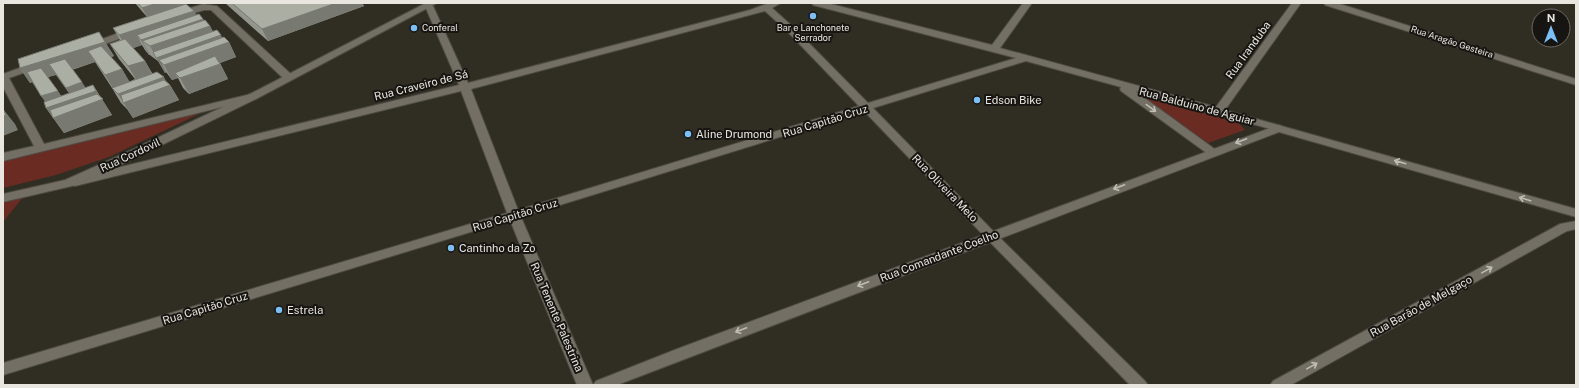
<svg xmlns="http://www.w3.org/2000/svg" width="1579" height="388" font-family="'Public Sans',sans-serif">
  <rect width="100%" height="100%" fill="#302d23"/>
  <g fill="#692b22">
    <polygon points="1140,96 1230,120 1239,123 1245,130 1208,143"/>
    <polygon points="203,112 109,157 56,175 3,188 3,160"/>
    <polygon points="24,196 3,222 3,201"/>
  </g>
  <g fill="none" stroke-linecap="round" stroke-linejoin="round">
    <defs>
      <g id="street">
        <path d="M429,3L433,6L468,83L750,10L769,3H781L772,8L792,26L868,103L1016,58L813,5L812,3H827L992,45L1023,3H1032L1000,48L1216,107L1292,3H1301L1225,110L1282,126L1283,128L1282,130H1274L1135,91L1216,150L1218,152L1216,154H1208L1121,91L1120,89L1121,87L1026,61L873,108L995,233L1145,381L1148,385H1130L987,239L864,111L521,217L593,385H577L510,220L3,375V363L507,213L461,91L75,186L71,185L69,182L71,179L75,178L459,85L425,6ZM765,11L786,30L859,106L518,210L471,89Z"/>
        <polygon points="1324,3 1337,3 1576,79 1576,85 1325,5"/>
        <polygon points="203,4 217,6 292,75 293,77 292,79 284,79 211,10 204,10 178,18 173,15 175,13"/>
        <polygon points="132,28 135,29 137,31 135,33 92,49 89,50 84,47 86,45"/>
        <polygon points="36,62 40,63 41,65 40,67 9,78 44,144 251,94 256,97 255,99 3,161 3,153 34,146 3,87 3,74"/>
      </g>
      <g id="secondary">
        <polygon points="426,3 437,3 256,99 131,160 72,186 3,202 3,194 65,180 123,154 248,95"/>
        <polygon points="1278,125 1576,209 1576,217 1279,132 617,385 593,385 596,381 677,349"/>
        <polygon points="1576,221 1576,229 1567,231 1291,385 1270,385 1273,381 1560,224"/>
      </g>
    </defs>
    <use href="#street" stroke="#4e4b43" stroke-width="2"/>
    <use href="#secondary" stroke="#4e4b43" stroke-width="2"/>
    <use href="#street" fill="#736f64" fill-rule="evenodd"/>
    <use href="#secondary" fill="#736f64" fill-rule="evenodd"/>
  </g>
  <g fill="#93968c" fill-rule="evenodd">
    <path d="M135,3H191L186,4L194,11L196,15L203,19L204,21L210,26L213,32L229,42L236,57L220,63L228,79L189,94L183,88L178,78L172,80L166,72L165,73L158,61L151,56L150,55H149L145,50L142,45L133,48L145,61L152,73L166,81L170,85L179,100L133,118L127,109L121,103L112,88L95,62L72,70L85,88L93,85L112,115L64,133L46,108L45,101L32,82L30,83L20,68L105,42L114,56L111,57L122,69L129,82L135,79L119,59L110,44L120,40L113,28L147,17ZM56,75L69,93L61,96L48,77Z"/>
    <polygon points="225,3 362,3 364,6 268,41"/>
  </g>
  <g fill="#787a72">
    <polygon points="157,3 191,3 147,17 142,8"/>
    <polygon points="336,3 362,3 364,6 268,41 262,29"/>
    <polygon points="194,11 199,20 203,19 207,27 210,26 216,37 221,35 225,44 229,42 236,57 180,78 175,73 178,78 172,80 164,65 160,60 166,72 165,73 150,46 142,41 150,55 149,55 141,40 137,35 142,45 128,50 119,35"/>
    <polygon points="105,42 114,56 96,62 88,51 95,62 30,83 20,68"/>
    <polygon points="145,61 153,76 137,81 128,66"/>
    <polygon points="220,64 228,79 189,94 180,78"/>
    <polygon points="122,69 131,84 114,90 105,75"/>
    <polygon points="164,77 168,85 170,85 179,100 133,118 118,94"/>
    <polygon points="82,82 89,93 93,85 112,115 64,133 46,108 49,107 41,96 58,91 65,102 73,99 66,88"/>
    <polygon points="3,109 15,124 18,130 3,136"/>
  </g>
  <g fill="#abafa3" stroke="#787a72">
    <polygon points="138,3 157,3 142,8"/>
    <polygon points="232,3 336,3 262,29"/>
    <polygon points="186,4 194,11 119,35 113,28"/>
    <polygon points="199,14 203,19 141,40 137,35"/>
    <polygon points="205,20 210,26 150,46 142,41"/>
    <polygon points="217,30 221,35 156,58 153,52"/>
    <polygon points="99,32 105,42 20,68 18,59"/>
    <polygon points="224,37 229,42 164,65 159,60"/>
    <polygon points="125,39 145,61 128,66 110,44"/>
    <polygon points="101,46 122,69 105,75 88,51"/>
    <polygon points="215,56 220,64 180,78 175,73"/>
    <polygon points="65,59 82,82 66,88 49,64"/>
    <polygon points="41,68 58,91 41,96 27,72"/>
    <polygon points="157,72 164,77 118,94 112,88"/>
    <polygon points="164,80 170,85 123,103 121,95"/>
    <polygon points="93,85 96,91 46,108 44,102"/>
    <polygon points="97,94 103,99 53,118 50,110"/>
    <polygon points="3,109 6,115 3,116"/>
  </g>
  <defs><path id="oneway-shaft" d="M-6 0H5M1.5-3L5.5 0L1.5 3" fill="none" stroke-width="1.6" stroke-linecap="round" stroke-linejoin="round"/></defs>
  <g stroke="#bfbcb4">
    <use href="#oneway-shaft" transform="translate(1151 108) rotate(36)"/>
    <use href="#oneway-shaft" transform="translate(1241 141) rotate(159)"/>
    <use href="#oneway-shaft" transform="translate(1400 162) rotate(-164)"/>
    <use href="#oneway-shaft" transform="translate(1119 187) rotate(159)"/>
    <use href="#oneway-shaft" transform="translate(1525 199) rotate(-164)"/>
    <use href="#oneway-shaft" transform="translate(1487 270) rotate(-29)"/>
    <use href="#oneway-shaft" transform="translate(863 284) rotate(159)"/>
    <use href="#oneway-shaft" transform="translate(741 330) rotate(159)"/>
    <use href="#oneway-shaft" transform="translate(1312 366) rotate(-29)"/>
  </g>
  <g fill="#79bff8" stroke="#171511" stroke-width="1.5">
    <circle cx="813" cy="16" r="4"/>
    <circle cx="414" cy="28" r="4"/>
    <circle cx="977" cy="100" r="4"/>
    <circle cx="688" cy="134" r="4"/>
    <circle cx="451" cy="248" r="4"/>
    <circle cx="279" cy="310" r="4"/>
  </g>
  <g text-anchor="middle" stroke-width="4" stroke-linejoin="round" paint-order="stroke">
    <g font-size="9" fill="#e8e6df" stroke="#171511" text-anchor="start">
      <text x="422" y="31">Conferal</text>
      <text x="813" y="31" text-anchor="middle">Bar e Lanchonete<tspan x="813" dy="10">Serrador</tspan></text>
    </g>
    <g font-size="9" fill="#e8e6df" stroke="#171511">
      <text transform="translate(1452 42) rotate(18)" y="3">Rua Aragão Gesteira</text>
    </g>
    <g font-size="11" fill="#e8e6df" stroke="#171511">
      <text transform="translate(1248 50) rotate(-54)" y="4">Rua Iranduba</text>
      <text transform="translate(421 85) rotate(-14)" y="4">Rua Craveiro de Sá</text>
      <text transform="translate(1197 106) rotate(15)" y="4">Rua Balduino de Aguiar</text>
      <text transform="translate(825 121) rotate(-17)" y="4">Rua Capitão Cruz</text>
      <text transform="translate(130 155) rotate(-25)" y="4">Rua Cordovil</text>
      <text transform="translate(945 188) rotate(46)" y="4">Rua Oliveira Melo</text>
      <text transform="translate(515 215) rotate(-17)" y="4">Rua Capitão Cruz</text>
      <text transform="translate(939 256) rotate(-21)" y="4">Rua Comandante Coelho</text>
      <text transform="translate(1421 306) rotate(-29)" y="4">Rua Barão de Melgaço</text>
      <text transform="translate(205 308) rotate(-17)" y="4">Rua Capitão Cruz</text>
      <text transform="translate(557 317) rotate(67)" y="4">Rua Tenente Palestrina</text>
    </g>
    <g font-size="11" fill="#e8e6df" stroke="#171511" text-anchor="start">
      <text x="985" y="104">Edson Bike</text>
      <text x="696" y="138">Aline Drumond</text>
      <text x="459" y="252">Cantinho da Zo</text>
      <text x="287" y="314">Estrela</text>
    </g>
  </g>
  <rect width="1579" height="388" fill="none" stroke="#e8e6df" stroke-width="8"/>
  <g transform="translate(1551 28)"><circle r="19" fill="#171511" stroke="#6b6963"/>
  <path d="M0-3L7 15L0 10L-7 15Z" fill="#79bff8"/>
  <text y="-6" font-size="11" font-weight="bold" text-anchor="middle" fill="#e8e6df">N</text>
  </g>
</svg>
